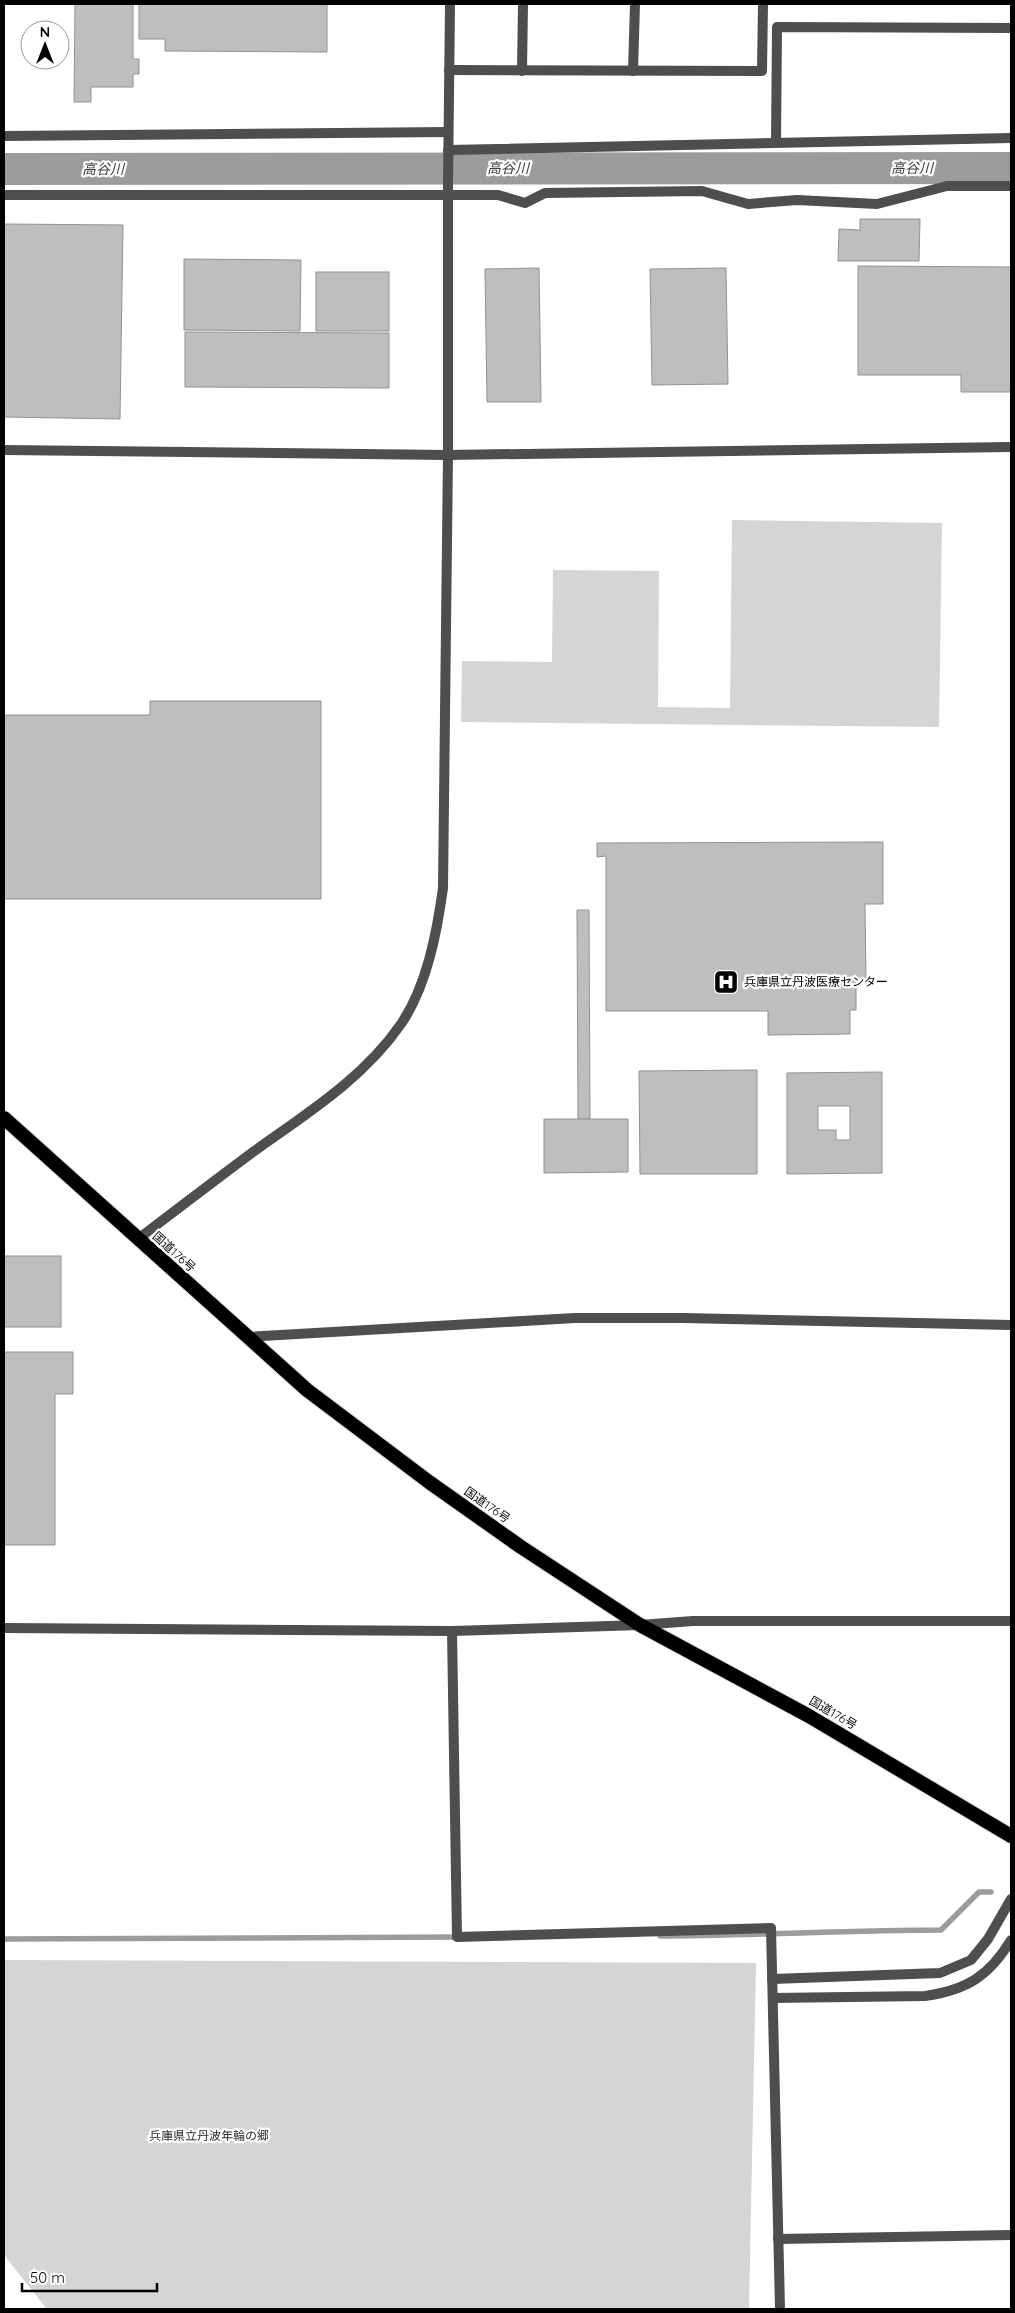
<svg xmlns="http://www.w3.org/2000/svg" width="1015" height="2313" font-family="Quicksand,'Noto Sans JP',sans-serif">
  <rect width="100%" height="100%" fill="#fff"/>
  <g fill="#d5d5d5">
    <polygon points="732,520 942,523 939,727 461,722 462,661 552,662 553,570 659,571 658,707 730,708"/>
    <polygon points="4,1960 756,1963 749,2309 47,2309 4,2255"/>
  </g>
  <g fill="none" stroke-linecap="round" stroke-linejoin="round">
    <g stroke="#9c9c9c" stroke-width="5.5">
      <path d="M660,1936C753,1936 847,1930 941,1930L979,1892H991"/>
      <polyline points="4,1939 458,1937"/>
    </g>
    <polyline stroke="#9c9c9c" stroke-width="32" points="4,169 1011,168"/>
  </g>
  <g fill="#bebebe" stroke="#929292" fill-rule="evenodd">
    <polygon points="75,4 133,4 133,59 139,59 139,74 133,74 133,87 91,87 91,102 74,102"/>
    <polygon points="139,4 327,4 327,52 165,51 165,39 139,39"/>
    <polygon points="860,219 920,219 919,261 838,261 839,229 860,230"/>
    <polygon points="4,224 123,225 120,419 4,417"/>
    <polygon points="184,259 301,260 300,331 184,330"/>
    <polygon points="858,266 1011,267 1011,392 961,392 961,375 858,375"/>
    <polygon points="539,268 541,402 487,402 485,269"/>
    <polygon points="726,268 728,384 652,385 650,269"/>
    <rect x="316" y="272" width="73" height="59"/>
    <polygon points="185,332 389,333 389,388 185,387"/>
    <polygon points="150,701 321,701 321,899 4,899 4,715 150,715"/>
    <polygon points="883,842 883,904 865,904 866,981 856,981 856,1010 850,1010 850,1034 768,1035 768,1011 606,1011 606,856 597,857 597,843"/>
    <polygon points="577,910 589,910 590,1119 578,1119"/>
    <polygon points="757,1070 757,1174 640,1174 639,1071"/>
    <path d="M882,1072V1173L787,1174V1073ZM818,1106H850V1140H836V1130H818Z"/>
    <polygon points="544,1119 628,1119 628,1172 544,1173"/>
    <rect x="4" y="1256" width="57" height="71"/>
    <polygon points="4,1352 73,1352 73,1394 55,1394 55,1545 4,1545"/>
  </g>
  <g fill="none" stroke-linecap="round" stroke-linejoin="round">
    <defs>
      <polyline id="trunk" points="4,1118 307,1390 429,1482 521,1547 640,1625 809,1716 1011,1836"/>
    </defs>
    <use href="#trunk" stroke="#dbdbdb" stroke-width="16"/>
    <g stroke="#4e4e4e" stroke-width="10">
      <polyline points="449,70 762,71 763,4"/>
      <polyline points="522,71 523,4"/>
      <polyline points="633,71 635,4"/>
      <polyline points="4,136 448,132"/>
      <polyline points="776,143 777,27 1011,28"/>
      <polyline points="448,150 1011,138"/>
      <polyline points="4,195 498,195 525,203 545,193 702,191 748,204 797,200 877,204 947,186 1011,186"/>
      <polyline points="4,450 448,455 1011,447"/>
      <polyline points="247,1337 575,1318 683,1318 1011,1325"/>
      <polyline points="640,1625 693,1621 1011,1621"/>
      <polyline points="452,1631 457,1937 771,1928 780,2309"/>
      <polyline points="772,1979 940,1973 971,1960 988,1939 1011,1899"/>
      <path d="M773,1998L925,1996C967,1990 989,1976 1011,1940"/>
      <polyline points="778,2239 1011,2235"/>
    </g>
    <g stroke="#4e4e4e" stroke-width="10">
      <path d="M138,1239C176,1210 214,1181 253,1152C306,1114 363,1079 401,1024C427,986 437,932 443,888L448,455V184L450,4"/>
      <polyline points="4,1628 452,1631 640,1625"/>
    </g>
    <use href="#trunk" stroke="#000" stroke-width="14"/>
  </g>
  <defs>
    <symbol id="hospital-square" viewBox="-11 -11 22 22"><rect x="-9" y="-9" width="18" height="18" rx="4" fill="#000" stroke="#fff"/><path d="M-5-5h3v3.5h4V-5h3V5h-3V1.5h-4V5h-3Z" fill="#fff"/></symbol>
  </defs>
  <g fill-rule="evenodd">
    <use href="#hospital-square" x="712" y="968" width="28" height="28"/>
  </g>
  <g text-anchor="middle" stroke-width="4.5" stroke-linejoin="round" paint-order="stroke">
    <g font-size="12" fill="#000" stroke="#fff" text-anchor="start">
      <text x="744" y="986">兵庫県立丹波医療センター</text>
    </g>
    <g font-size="12" fill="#000" stroke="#fff">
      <text transform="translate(174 1252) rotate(42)" y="4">国道176号</text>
      <text transform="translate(487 1505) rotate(35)" y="4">国道176号</text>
      <text transform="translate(833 1713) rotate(30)" y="4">国道176号</text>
    </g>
    <g font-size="12" fill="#2c2c2c" stroke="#fff">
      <text x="209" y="2140">兵庫県立丹波年輪の郷</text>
    </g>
    <g font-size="14" font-style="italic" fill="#3d3d3d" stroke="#fff">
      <text x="508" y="173">高谷川</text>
      <text x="912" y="173">高谷川</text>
      <text x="103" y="174">高谷川</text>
    </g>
  </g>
  <rect width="1015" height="2313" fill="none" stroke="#000000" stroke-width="10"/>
  <g transform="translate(45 45)"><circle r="24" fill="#ffffff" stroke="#999999"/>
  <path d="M0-4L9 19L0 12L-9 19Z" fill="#000000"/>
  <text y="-8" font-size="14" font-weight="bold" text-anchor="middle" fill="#000000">N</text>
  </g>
  <path d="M22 2283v8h135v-8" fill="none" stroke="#000000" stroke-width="2.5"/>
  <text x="30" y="2283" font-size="15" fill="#000000" stroke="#ffffff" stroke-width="4" paint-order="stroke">50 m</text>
</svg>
